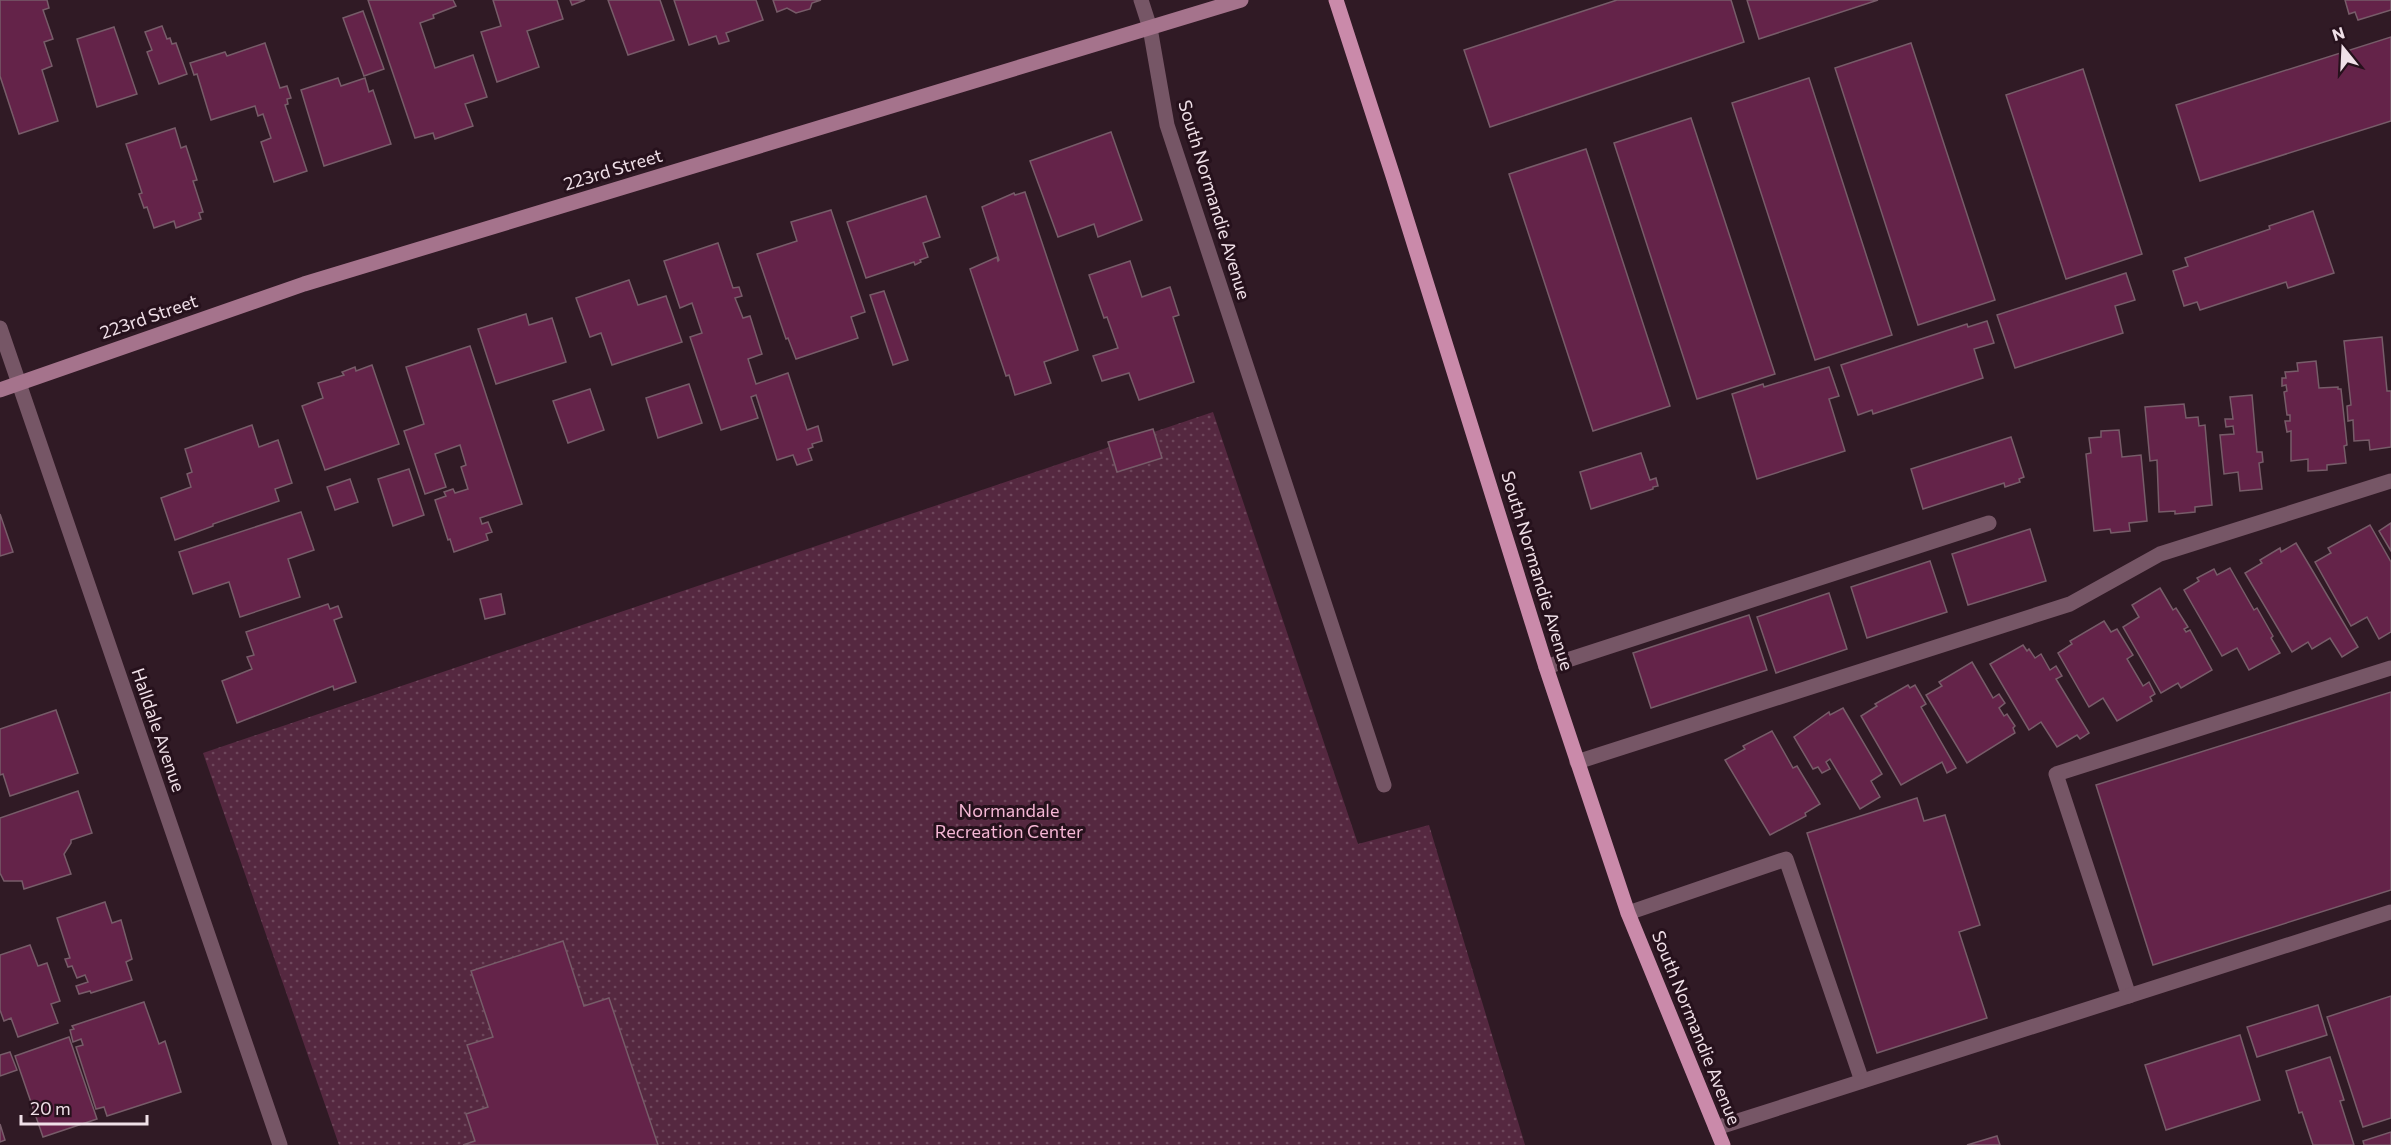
<svg xmlns="http://www.w3.org/2000/svg" width="2391" height="1145" font-family="Commissioner,sans-serif">
  <defs>
    <pattern id="park-dots" width="8" height="8" patternUnits="userSpaceOnUse" patternTransform="scale(1.5)"><rect width="8" height="8" fill="#552840"/><path d="M2 2h.1M6 6h.1" fill="none" stroke="#6e475c" stroke-width="1.8" stroke-linecap="round"/></pattern>
  </defs>
  <rect width="100%" height="100%" fill="#301a25"/>
  <polygon fill="url(#park-dots)" points="1213,412 1358,844 1429,825 1525,1145 339,1145 203,753"/>
  <g fill="#642349" stroke="#775c69" stroke-width="1.5">
    <polygon points="0,0 47,0 49,8 43,10 53,39 44,42 52,66 42,70 58,121 19,134 0,76"/>
    <polygon points="368,0 453,0 456,6 433,15 434,18 420,23 435,68 473,55 487,97 465,104 473,126 435,139 433,133 415,138"/>
    <polygon points="493,0 557,0 563,19 527,31 539,67 497,82 481,32 501,26"/>
    <polygon points="570,0 585,0 572,5"/>
    <polygon points="608,0 660,0 674,40 628,55"/>
    <polygon points="674,0 756,0 763,20 726,33 729,41 719,44 716,36 689,45"/>
    <polygon points="773,0 821,0 812,3 810,9 796,13 787,8 777,12"/>
    <polygon points="1617,0 1731,0 1744,42 1490,127 1464,50"/>
    <polygon points="1747,0 1878,0 1759,39"/>
    <polygon points="2345,0 2391,0 2391,10 2358,20 2355,12 2349,14"/>
    <polygon points="363,11 384,69 364,76 343,18"/>
    <polygon points="162,26 167,39 170,38 172,44 176,43 187,74 159,84 147,52 152,50 145,32"/>
    <polygon points="114,27 137,94 97,107 77,39"/>
    <polygon points="2391,37 2391,121 2200,181 2176,105"/>
    <polygon points="265,43 280,88 287,86 291,98 287,99 288,104 285,105 307,171 274,182 261,142 271,138 263,114 258,116 255,106 211,120 197,74 194,75 190,63 225,52 227,56"/>
    <polygon points="1911,43 1995,300 1918,325 1835,68"/>
    <polygon points="2083,69 2142,254 2066,279 2006,95"/>
    <polygon points="338,78 341,86 365,78 369,92 373,90 391,144 324,166 301,90"/>
    <polygon points="1809,78 1892,335 1815,360 1732,103"/>
    <polygon points="1691,118 1775,374 1697,399 1614,143"/>
    <polygon points="175,128 181,148 186,146 197,180 193,181 203,212 199,213 201,219 176,228 174,221 154,228 147,207 144,208 139,194 142,193 126,144"/>
    <polygon points="1111,132 1142,220 1098,237 1094,224 1058,237 1030,161"/>
    <polygon points="1586,149 1670,406 1593,431 1509,174"/>
    <polygon points="1025,192 1078,350 1044,362 1051,383 1015,395 1009,375 1006,376 970,269 997,257 998,261 999,260 982,207 1014,193 1015,195"/>
    <polygon points="926,196 940,237 923,243 928,257 920,260 921,262 915,265 914,262 866,278 847,222"/>
    <polygon points="831,210 865,312 851,317 858,338 796,359 788,338 786,339 757,254 797,241 791,222"/>
    <polygon points="2313,211 2334,273 2288,288 2286,282 2200,310 2197,302 2184,306 2173,271 2188,266 2185,258 2270,229 2269,226"/>
    <polygon points="718,243 733,288 739,287 742,296 735,298 743,318 750,316 762,354 748,359 756,384 788,373 807,430 818,426 822,441 812,444 813,447 808,449 812,460 797,465 793,455 777,460 756,395 751,397 758,418 721,430 690,337 702,333 692,303 680,308 664,261"/>
    <polygon points="1130,261 1142,297 1170,287 1179,315 1173,317 1194,382 1139,400 1129,373 1102,381 1093,356 1118,348 1107,317 1104,318 1089,275"/>
    <polygon points="2126,273 2135,300 2115,306 2123,333 2015,368 1997,315"/>
    <polygon points="629,280 638,305 666,296 682,342 612,365 601,333 590,337 576,298"/>
    <polygon points="884,291 908,360 893,365 870,295"/>
    <polygon points="526,314 529,325 552,318 566,362 496,384 478,329"/>
    <polygon points="1987,321 1994,343 1974,349 1983,378 1873,414 1872,410 1858,415 1841,365 1967,324 1968,327"/>
    <polygon points="2382,337 2387,391 2391,391 2391,447 2370,450 2369,440 2354,441 2353,420 2348,421 2347,406 2351,405 2344,341"/>
    <polygon points="470,346 522,504 480,518 482,524 488,522 492,532 486,534 488,540 454,552 450,539 448,540 435,500 446,496 444,492 453,489 455,493 468,489 461,467 466,465 460,445 435,454 446,487 425,494 404,431 424,424 406,367"/>
    <polygon points="2316,361 2319,388 2338,387 2338,389 2341,389 2347,445 2344,446 2346,463 2327,465 2327,470 2308,471 2308,459 2291,461 2291,431 2287,432 2285,421 2290,421 2290,415 2287,415 2284,392 2287,391 2286,385 2282,386 2282,378 2286,378 2285,372 2298,371 2297,363"/>
    <polygon points="372,365 399,444 325,470 302,406 323,398 318,383 344,375 342,372 355,367 356,371"/>
    <polygon points="1829,367 1839,396 1829,399 1845,451 1757,479 1732,394 1763,384 1764,387"/>
    <polygon points="689,384 702,423 658,438 646,398"/>
    <polygon points="590,389 604,430 568,443 553,401"/>
    <polygon points="2252,395 2257,452 2262,452 2263,462 2259,463 2262,489 2240,491 2238,472 2224,474 2220,435 2234,434 2233,426 2226,427 2225,419 2233,419 2230,397"/>
    <polygon points="2184,404 2186,418 2198,417 2199,426 2205,425 2212,505 2195,507 2195,512 2175,514 2175,511 2159,512 2157,460 2150,461 2145,407"/>
    <polygon points="252,425 259,447 278,440 292,483 275,489 279,501 213,524 213,526 175,540 161,498 191,487 187,474 192,472 185,449"/>
    <polygon points="1153,429 1162,458 1117,472 1108,442"/>
    <polygon points="2119,430 2122,457 2141,455 2147,521 2129,523 2130,531 2111,533 2110,529 2094,531 2086,454 2091,453 2089,438 2101,437 2101,431"/>
    <polygon points="2011,437 2024,477 2019,479 2020,482 2005,487 2004,483 1923,509 1911,469"/>
    <polygon points="1641,453 1650,480 1656,478 1658,486 1653,487 1653,489 1591,509 1580,472"/>
    <polygon points="409,469 424,515 393,526 378,479"/>
    <polygon points="350,479 358,502 335,510 327,487"/>
    <polygon points="301,512 314,550 288,559 300,597 240,617 229,582 193,594 179,552"/>
    <polygon points="0,514 13,552 0,556"/>
    <polygon points="2391,523 2391,551 2379,531"/>
    <polygon points="2370,525 2391,562 2391,632 2379,639 2367,617 2351,626 2315,562 2331,553 2328,548"/>
    <polygon points="2030,529 2046,581 1968,605 1952,554"/>
    <polygon points="2296,543 2358,647 2342,657 2330,638 2312,649 2308,642 2292,652 2245,573 2262,563 2260,560 2280,548 2281,552"/>
    <polygon points="1930,561 1947,612 1867,638 1851,587"/>
    <polygon points="2230,568 2254,610 2257,608 2273,636 2271,638 2280,653 2249,670 2237,648 2222,656 2184,590 2199,581 2197,578 2214,569 2217,575"/>
    <polygon points="2160,588 2173,610 2176,608 2188,627 2184,629 2186,632 2190,630 2212,670 2181,688 2178,683 2161,693 2123,627 2139,617 2132,605"/>
    <polygon points="1829,593 1847,649 1776,673 1757,617"/>
    <polygon points="501,594 505,614 485,619 480,599"/>
    <polygon points="328,604 330,609 338,606 342,617 334,620 356,682 334,690 333,686 237,723 222,681 252,669 247,657 254,655 246,632"/>
    <polygon points="1749,615 1767,670 1651,708 1633,653"/>
    <polygon points="2104,621 2111,632 2117,629 2133,655 2127,659 2143,686 2149,682 2155,694 2150,697 2152,701 2117,721 2103,698 2089,707 2058,653 2072,644 2070,641"/>
    <polygon points="2023,645 2027,651 2029,649 2035,658 2041,654 2050,670 2056,666 2062,676 2056,679 2089,733 2080,739 2077,735 2057,747 2041,722 2029,730 1990,664"/>
    <polygon points="1972,662 1993,698 1999,694 2005,703 1999,708 2004,716 2007,714 2015,726 2013,728 2015,733 1967,763 1926,695 1942,686 1939,682"/>
    <polygon points="1908,685 1910,688 1915,685 1926,704 1921,707 1956,768 1947,773 1942,762 1901,785 1861,716 1877,706 1875,704"/>
    <polygon points="2391,692 2391,890 2153,965 2096,785"/>
    <polygon points="1843,708 1882,774 1871,781 1880,797 1860,809 1830,759 1826,762 1830,769 1822,773 1818,767 1813,769 1794,737 1829,712 1830,715"/>
    <polygon points="56,710 78,773 10,796 3,774 0,775 0,729"/>
    <polygon points="1772,731 1793,768 1797,766 1820,804 1805,813 1806,816 1770,835 1725,760 1745,749 1743,746"/>
    <polygon points="78,791 92,833 71,840 71,843 64,854 71,874 24,889 22,881 4,881 0,873 0,818"/>
    <polygon points="1917,798 1924,821 1945,815 1980,925 1959,932 1987,1018 1877,1053 1807,833"/>
    <polygon points="105,902 112,923 121,920 132,959 126,962 132,980 91,993 90,991 79,994 76,986 88,982 85,975 77,978 72,966 68,967 65,959 70,958 57,918"/>
    <polygon points="563,941 584,1006 609,998 658,1145 463,1145 475,1141 466,1114 488,1107 467,1045 493,1037 471,971"/>
    <polygon points="30,945 38,966 47,963 60,1001 51,1004 58,1023 18,1037 11,1018 4,1021 0,1010 0,955"/>
    <polygon points="2391,996 2391,1118 2363,1127 2327,1017"/>
    <polygon points="144,1002 159,1044 165,1041 181,1092 107,1116 104,1107 96,1109 76,1047 83,1045 81,1039 73,1042 70,1030 74,1029 72,1026"/>
    <polygon points="2318,1005 2327,1035 2257,1057 2247,1027"/>
    <polygon points="2240,1035 2260,1100 2166,1130 2145,1065"/>
    <polygon points="69,1037 97,1119 43,1137 15,1056"/>
    <polygon points="10,1052 17,1070 0,1076 0,1055"/>
    <polygon points="2330,1057 2344,1100 2340,1101 2354,1145 2313,1145 2302,1112 2299,1113 2286,1071"/>
    <polygon points="0,1124 5,1140 0,1142"/>
    <polygon points="2391,1132 2391,1145 2364,1145 2363,1141"/>
    <polygon points="1997,1136 2000,1145 1967,1145"/>
  </g>
  <g fill="none" stroke-linecap="round" stroke-linejoin="round">
    <g stroke="#765666" stroke-width="15">
      <polyline points="1546,667 1989,523"/>
      <polyline points="1577,762 2070,604 2160,554 2391,481"/>
      <polyline points="1628,913 1786,859 1862,1081"/>
      <polyline points="2129,996 2056,774 2391,668"/>
      <polyline points="1716,1128 2391,912"/>
    </g>
    <g stroke="#765666" stroke-width="15">
      <polyline points="1141,0 1150,28 1167,125 1384,785"/>
      <polyline points="0,328 280,1145"/>
    </g>
    <polyline stroke="#a5738c" stroke-width="15" points="0,390 304,284 1241,0"/>
    <polyline stroke="#ca8aaa" stroke-width="15" points="1336,0 1393,176 1546,667 1628,913 1723,1145"/>
  </g>
  <g text-anchor="middle" stroke-width="6" stroke-linejoin="round" paint-order="stroke">
    <g font-size="18" fill="#f0e0e8" stroke="#26111c">
      <text transform="translate(613 170) rotate(-17)" y="6">223rd Street</text>
      <text transform="translate(1214 200) rotate(73)" y="6">South Normandie Avenue</text>
      <text transform="translate(149 317) rotate(-19)" y="6">223rd Street</text>
      <text transform="translate(1537 571) rotate(73)" y="6">South Normandie Avenue</text>
      <text transform="translate(158 730) rotate(71)" y="6">Halldale Avenue</text>
      <text transform="translate(1696 1028) rotate(68)" y="6">South Normandie Avenue</text>
    </g>
    <g font-size="18" fill="#f5b7d5" stroke="#26111c">
      <text x="1009" y="817">Normandale<tspan x="1009" dy="21">Recreation Center</tspan></text>
    </g>
  </g>
  <g transform="translate(2343 48) rotate(342)" stroke="#26111c" stroke-width="4.5" paint-order="stroke">
  <path d="M0-4.5L10 22L0 15L-10 22Z" fill="#f0e0e8"/>
  <text y="-9" font-size="16" font-weight="bold" text-anchor="middle" fill="#f0e0e8">N</text>
  </g>
  <path d="M21 1115v9h126v-9" fill="none" stroke="#f0e0e8" stroke-width="3"/>
  <text x="30" y="1115" font-size="18" fill="#f0e0e8" stroke="#26111c" stroke-width="4.5" paint-order="stroke">20 m</text>
</svg>
